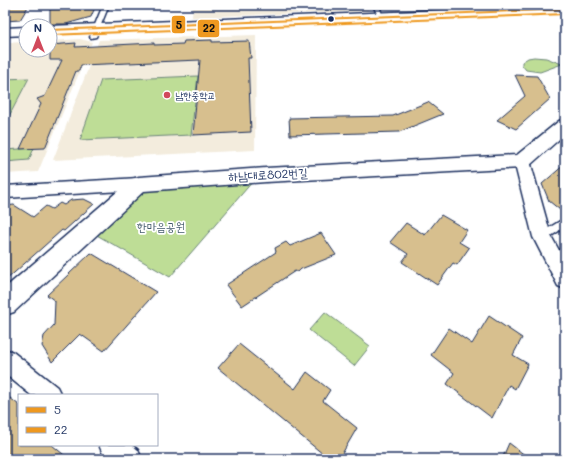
<svg xmlns="http://www.w3.org/2000/svg" width="570" height="464" font-family="Mali,'Poor Story',sans-serif">
  <rect width="100%" height="100%" fill="#fff"/>
  <filter id="ink" filterUnits="userSpaceOnUse"><feTurbulence type="fractalNoise" baseFrequency=".025" numOctaves="2"/><feDisplacementMap in="SourceGraphic" scale="8" xChannelSelector="R" yChannelSelector="G"/><feConvolveMatrix kernelMatrix="1 2 1 2 8 2 1 2 1" color-interpolation-filters="sRGB"/></filter>
  <g filter="url(#ink)">
    <g fill="#f3ecdd">
      <polygon points="193,5 367,5 369,11 192,17"/>
      <polygon points="256,35 255,150 53,160 99,40"/>
      <polygon points="80,39 92,42 38,172 5,174 5,43 26,42 26,50 50,50 50,41"/>
    </g>
    <g fill="#bedd96" stroke="#6c867a">
      <polygon points="310,5 358,5 359,9 311,10"/>
      <polygon points="534,57 546,58 562,64 540,72 526,70 522,65 522,62 528,58"/>
      <polygon points="198,76 191,135 80,140 101,80"/>
      <polygon points="29,78 5,124 5,79"/>
      <polygon points="34,148 29,160 5,162 5,150"/>
      <polygon points="254,180 170,277 95,234 144,188"/>
      <polygon points="325,312 370,346 354,366 309,330"/>
    </g>
    <g fill="#d7bf8e" stroke="#1b2f5e">
      <polygon points="5,5 29,5 20,20 5,21"/>
      <polygon points="75,5 96,5 91,17 66,24 50,24 50,9 73,8"/>
      <polygon points="212,40 212,42 249,41 251,58 248,58 251,132 193,135 200,60 81,65 79,71 76,71 45,148 20,149 41,104 37,99 45,96 62,60 50,60 50,45 76,43 75,47 154,43 154,45 183,44 184,41"/>
      <polygon points="515,75 537,76 550,99 516,129 497,120 525,96"/>
      <polygon points="428,102 443,114 399,132 290,135 289,118 393,116"/>
      <polygon points="565,164 565,214 549,201 542,184"/>
      <polygon points="84,199 94,204 64,231 62,230 5,281 5,206 14,205 33,217 46,206 52,209 60,203 64,205 71,200"/>
      <polygon points="441,215 467,230 459,242 469,248 457,265 453,263 437,285 402,262 408,254 390,242 406,223 425,235"/>
      <polygon points="321,233 336,255 301,269 298,272 295,271 242,306 226,285 276,252 275,248 286,242 290,246"/>
      <polygon points="91,253 156,292 104,351 80,334 52,362 42,346 44,336 54,325 55,301 47,295"/>
      <polygon points="489,316 522,338 513,355 528,364 515,389 509,385 492,418 447,384 454,373 431,355 449,328 472,344"/>
      <polygon points="239,344 295,389 307,372 330,390 323,401 357,428 339,459 329,459 218,368"/>
      <polygon points="5,394 19,405 19,445 52,445 69,459 5,459"/>
      <polygon points="509,443 530,459 502,459"/>
    </g>
    <g fill="none" stroke-linecap="round" stroke-linejoin="round">
      <defs>
        <g id="lane">
          <polygon points="103,5 109,5 96,37 91,38 90,37"/>
          <polygon points="373,5 379,5 383,18 379,18"/>
          <polygon points="565,218 565,227 545,240 539,240 537,237 539,234"/>
        </g>
        <g id="street">
          <polygon points="522,156 528,157 530,161 551,236 565,261 565,289 558,286 533,237 514,161 516,157"/>
          <polygon points="139,178 145,180 147,184 145,188 139,190 5,198 5,186"/>
          <polygon points="5,349 13,352 57,387 61,395 31,395 5,374"/>
          <polygon points="99,445 132,445 138,450 142,459 109,459 103,454"/>
        </g>
        <g id="secondary">
          <polygon points="565,5 565,13 50,34 50,26"/>
          <polygon points="26,27 26,35 5,36 5,28"/>
          <polygon points="565,119 565,134 529,166 522,168 266,182 144,191 14,312 5,315 5,288 132,179 139,177 266,168 517,155 559,121"/>
        </g>
      </defs>
      <use href="#lane" stroke="#1b2f5e" stroke-width="3"/>
      <use href="#street" stroke="#1b2f5e" stroke-width="3"/>
      <use href="#secondary" stroke="#1b2f5e" stroke-width="3"/>
      <use href="#lane" fill="#fff" fill-rule="evenodd"/>
      <use href="#street" fill="#fff" fill-rule="evenodd"/>
      <use href="#secondary" fill="#fff" fill-rule="evenodd"/>
      <defs>
        <polyline id="bus-1" points="50,30 565,9"/>
        <polyline id="bus-2" points="50,35 565,14"/>
      </defs>
      <use href="#bus-1" stroke="#fff" stroke-width="4"/>
      <use href="#bus-2" stroke="#fff" stroke-width="4"/>
      <use href="#bus-1" stroke="#ee981f" stroke-width="2"/>
      <use href="#bus-2" stroke="#ee981f" stroke-width="2"/>
    </g>
  </g>
  <circle fill="#1b2f5e" stroke="#fff" stroke-width="1.5" cx="331" cy="19" r="3.5"/>
  <circle fill="#d1495b" stroke="#fff" stroke-width="1.5" cx="167" cy="95" r="4"/>
  <g text-anchor="middle" stroke-width="3.5" stroke-linejoin="round" paint-order="stroke">
    <g font-size="10" fill="#1b2f5e" stroke="#fff" text-anchor="start">
      <text x="175" y="99">남한중학교</text>
    </g>
    <g font-size="12" fill="#1b2f5e" stroke="#fff">
      <text transform="translate(268 175) rotate(-3)" y="4">하남대로802번길</text>
    </g>
    <g font-size="12" fill="#445a6c" stroke="#fff">
      <text x="161" y="231">한마음공원</text>
    </g>
  </g>
  <g stroke="#fff" stroke-width="1.5">
    <rect x="171" y="15" width="15" height="19" rx="4" fill="#ee981f"/>
    <rect x="197" y="19" width="23" height="19" rx="4" fill="#ee981f"/>
  </g>
  <g font-size="11" text-anchor="middle" font-weight="bold" fill="#111">
    <text x="179" y="29">5</text>
    <text x="209" y="32">22</text>
  </g>
  <rect width="570" height="464" fill="none" stroke="#fff" stroke-width="20"/>
  <rect x="10" y="10" width="550" height="444" fill="none" stroke="#1b2f5e" stroke-width="1.5" filter="url(#ink)"/>
  <rect x="18" y="394" width="140" height="52" fill="#ffffff" stroke="#a4acbf"/>
  <rect x="26" y="407" width="20" height="6" fill="#ee981f" stroke="#a4acbf"/>
  <text x="54" y="414" font-size="12" fill="#1b2f5e">5</text>
  <rect x="26" y="427" width="20" height="6" fill="#ee981f" stroke="#a4acbf"/>
  <text x="54" y="434" font-size="12" fill="#1b2f5e">22</text>
  <g transform="translate(38 38)"><circle r="19" fill="#ffffff" stroke="#a4acbf"/>
  <path d="M0-3L7 15L0 10L-7 15Z" fill="#d1495b"/>
  <text y="-6" font-size="11" font-weight="bold" text-anchor="middle" fill="#1b2f5e">N</text>
  </g>
</svg>
